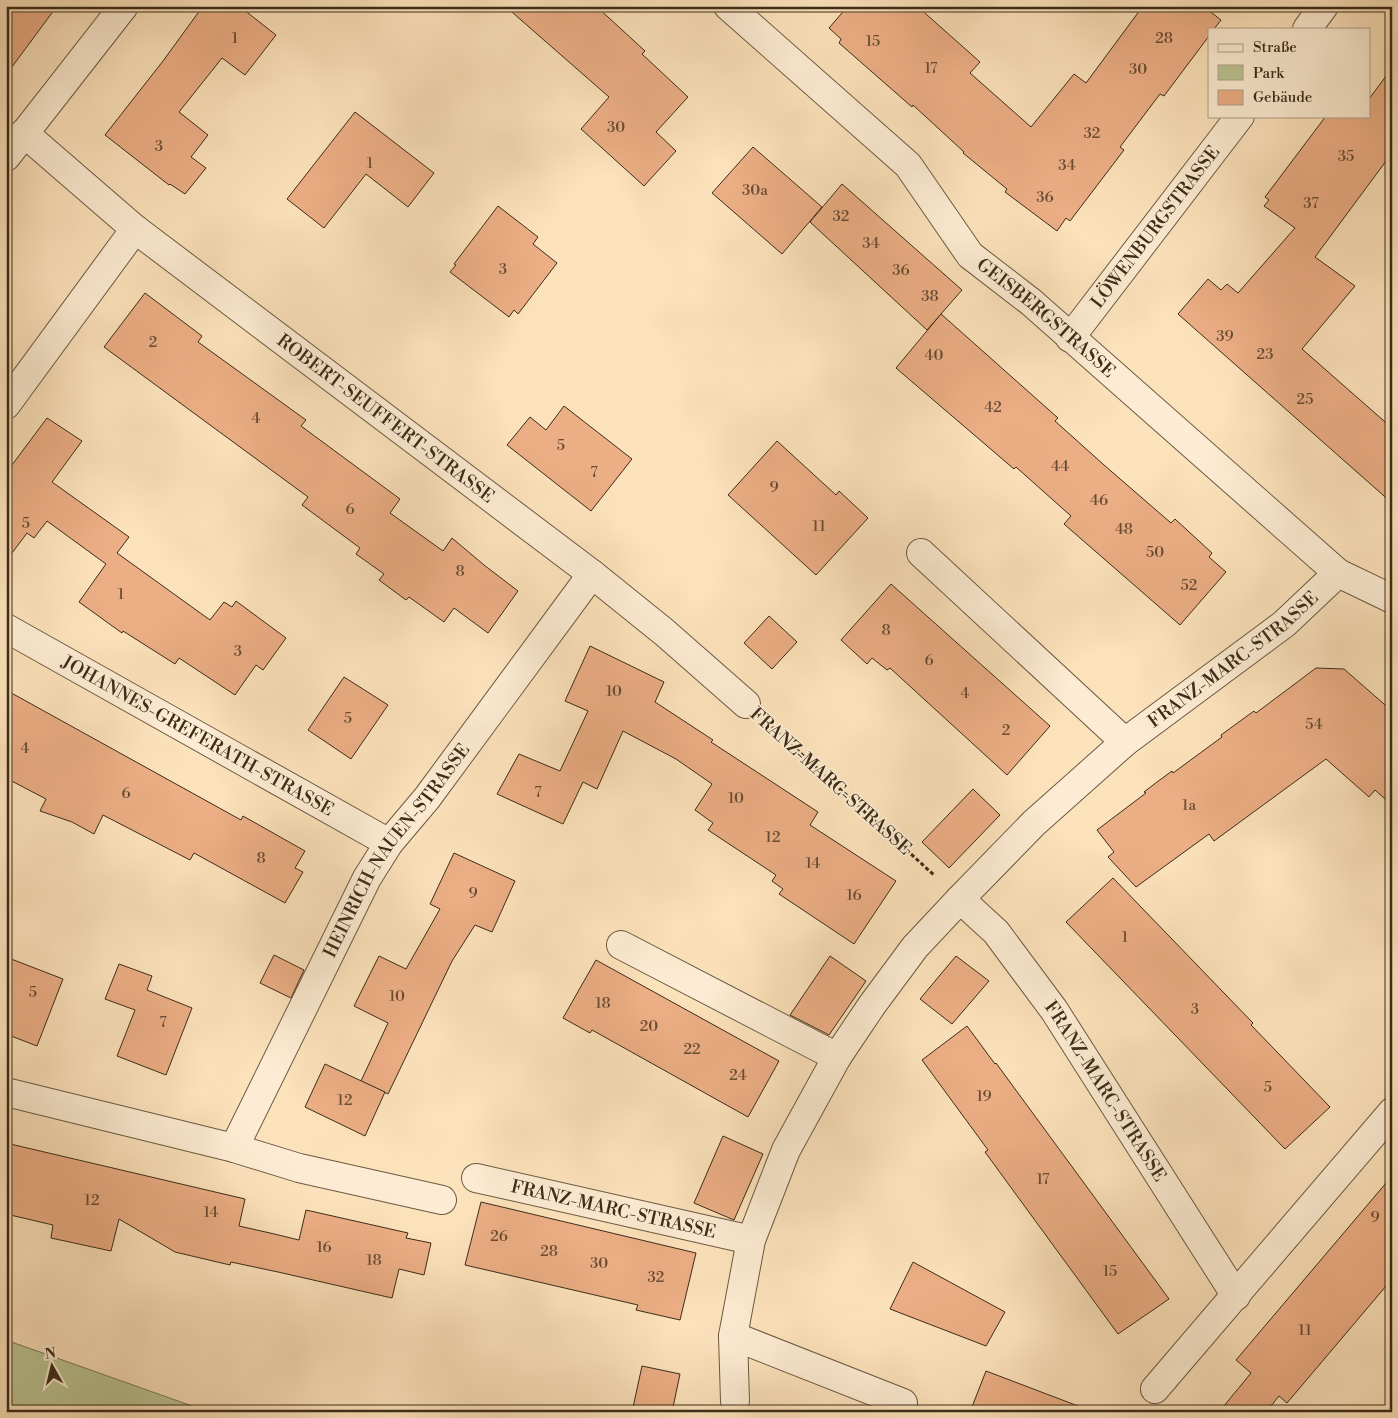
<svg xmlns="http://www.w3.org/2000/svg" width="1398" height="1418" font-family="'Libre Bodoni',serif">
  <rect width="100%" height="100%" fill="#fce2bb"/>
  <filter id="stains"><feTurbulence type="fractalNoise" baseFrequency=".004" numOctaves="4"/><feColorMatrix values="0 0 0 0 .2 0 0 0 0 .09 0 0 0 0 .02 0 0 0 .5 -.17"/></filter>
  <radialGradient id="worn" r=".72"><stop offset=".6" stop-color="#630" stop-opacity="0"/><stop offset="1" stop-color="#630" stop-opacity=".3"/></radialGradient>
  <polygon fill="#bbc493" stroke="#7b7856" points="6,1340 209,1412 6,1412"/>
  <g fill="#ecae85" stroke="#3b2c19">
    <polygon points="6,6 57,6 6,75"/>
    <polygon points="203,6 239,6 276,35 245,75 222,58 179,112 208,135 191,157 206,168 185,194 170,184 169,185 105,135 163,61"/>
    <polygon points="505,6 596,6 645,51 642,54 688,97 656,132 676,151 644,186 581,129 609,97"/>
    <polygon points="848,6 917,6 980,62 970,73 1031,127 1074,74 1086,83 1143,6 1203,6 1221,20 1214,29 1209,29 1209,36 1164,96 1160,94 1120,147 1124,150 1070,221 1066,218 1057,231 1005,192 1007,189 963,153 964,152 913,105 912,107 839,43 841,39 829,28"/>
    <polygon points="1392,68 1392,153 1315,257 1355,286 1302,349 1392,428 1392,503 1178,314 1208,279 1221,290 1227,284 1238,293 1295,228 1264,206 1269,200 1265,197 1326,116 1369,116 1369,99"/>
    <polygon points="355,112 434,173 408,207 366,174 324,228 287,199"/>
    <polygon points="753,147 822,207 782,254 712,193"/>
    <polygon points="842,184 962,290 927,330 810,222"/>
    <polygon points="498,206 538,237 533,244 557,263 518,314 514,310 509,317 450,272 456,265 454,264"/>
    <polygon points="145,293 202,336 198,342 306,420 301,426 400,499 390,513 443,551 452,538 484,565 518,591 488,633 454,608 444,622 409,597 406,600 379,580 384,574 356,554 360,548 302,505 308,497 104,347"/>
    <polygon points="941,314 1058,418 1055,421 1104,465 1171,523 1175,519 1212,553 1209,557 1226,572 1180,625 1064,524 1071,516 1016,467 1014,469 896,368"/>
    <polygon points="564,406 632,459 591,511 507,445 530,417 546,430"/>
    <polygon points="47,418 82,441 52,482 129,537 117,553 210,620 224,602 232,607 236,601 286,638 263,670 256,665 235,695 179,658 175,664 123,631 122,633 79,602 106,564 47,521 34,538 27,533 6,561 6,473"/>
    <polygon points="777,441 836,495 839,491 868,518 816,575 728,495"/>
    <polygon points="891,584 1050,726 1007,775 890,668 887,670 872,658 867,664 841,640"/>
    <polygon points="769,616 797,642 772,669 744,643"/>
    <polygon points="590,646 664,682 655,702 713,740 711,742 818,812 810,825 896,881 854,944 779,894 783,889 772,881 776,875 708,830 713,823 695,810 712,784 676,759 623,731 597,789 583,782 563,824 497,794 519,754 560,771 588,711 565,701"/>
    <polygon points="1316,668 1344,669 1392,711 1392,805 1375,790 1369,797 1326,759 1214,841 1209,834 1136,887 1108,857 1114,852 1097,830 1146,793 1144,792 1157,782 1172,771 1173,773 1222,737 1221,735 1254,711 1256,713"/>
    <polygon points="344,677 388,705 351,759 308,730"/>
    <polygon points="6,690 241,820 243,816 305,851 295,868 303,872 285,903 194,853 190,860 103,815 94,834 72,822 40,811 46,799 6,778"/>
    <polygon points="973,789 1000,815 949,868 922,842"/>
    <polygon points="454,853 515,881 492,932 475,925 452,961 388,1094 361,1081 388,1023 354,1006 379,956 406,969 440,909 430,904"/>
    <polygon points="1113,878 1253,1023 1251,1025 1330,1107 1285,1149 1066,922"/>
    <polygon points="274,955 304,970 291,998 260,983"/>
    <polygon points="830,956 866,981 829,1035 790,1015"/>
    <polygon points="956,956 989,981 952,1024 920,999"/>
    <polygon points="6,957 63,979 37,1046 6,1034"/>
    <polygon points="596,960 779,1061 748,1117 592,1030 590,1033 563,1018"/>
    <polygon points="119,964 152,976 147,990 192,1008 166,1075 117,1056 135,1010 105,999"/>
    <polygon points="967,1026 995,1064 996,1063 1169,1299 1118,1334 985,1152 988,1150 922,1060"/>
    <polygon points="325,1064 385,1092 365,1136 305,1107"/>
    <polygon points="723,1136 763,1154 734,1220 694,1203"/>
    <polygon points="6,1143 245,1199 239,1226 270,1233 299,1240 306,1210 408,1233 406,1238 431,1243 424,1275 399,1269 392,1298 278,1272 231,1262 230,1265 175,1252 119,1219 111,1251 51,1238 53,1225 6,1214"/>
    <polygon points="1392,1176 1392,1279 1287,1403 1279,1396 1266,1412 1219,1412 1251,1373 1236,1360"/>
    <polygon points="481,1202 696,1253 680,1320 636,1310 638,1305 465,1265"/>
    <polygon points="913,1262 1005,1312 986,1346 890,1309"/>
    <polygon points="642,1366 680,1374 672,1412 632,1412"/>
    <polygon points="986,1371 1086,1409 1085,1412 970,1412"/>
  </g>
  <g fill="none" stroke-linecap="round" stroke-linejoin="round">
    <defs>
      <g id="minor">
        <path id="s1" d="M728,6L908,165L970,255L1031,302L1338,573L1392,599"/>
        <polyline points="1307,29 1324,6"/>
        <path id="s2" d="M24,133L135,229L592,574L664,632L746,704"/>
        <polyline points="6,157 124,6"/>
        <path id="s3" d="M1070,338L1240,116"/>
        <polyline points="6,405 135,229"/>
        <polyline points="921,553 1125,742"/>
        <path id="s4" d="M6,628L389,843"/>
        <path id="s5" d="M960,899L996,932L1054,1010L1236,1296"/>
        <polyline points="621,945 837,1057"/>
        <polyline points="6,1092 234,1148 299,1168 442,1200"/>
        <path id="s6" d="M234,1148L367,878L389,843L427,798L592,574"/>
        <path id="s7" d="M476,1178L751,1240"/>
        <polyline points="733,1336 903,1403"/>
        <polyline points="1155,1389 1392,1112"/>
        <path id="s8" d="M735,1401L733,1336L751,1240L786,1150L837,1057L872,1005L915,947L960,899L1034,823L1125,742L1284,624L1338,573"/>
      </g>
    </defs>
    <use href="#minor" stroke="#6b5a42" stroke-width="30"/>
    <polyline stroke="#3b2c19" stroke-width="3" stroke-dasharray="4 2.5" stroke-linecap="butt" points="772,727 935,876"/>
    <use href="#minor" stroke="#fdecd3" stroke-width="28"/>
  </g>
  <g text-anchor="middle" stroke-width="4" stroke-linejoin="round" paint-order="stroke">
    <g font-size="15" fill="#674c34">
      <text x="235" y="43">1</text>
      <text x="1164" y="43">28</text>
      <text x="873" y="46">15</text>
      <text x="931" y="73">17</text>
      <text x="1138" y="74">30</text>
      <text x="616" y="132">30</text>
      <text x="1092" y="138">32</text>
      <text x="159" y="151">3</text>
      <text x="1346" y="161">35</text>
      <text x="370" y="168">1</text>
      <text x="1067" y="170">34</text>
      <text x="755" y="195">30a</text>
      <text x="1045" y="202">36</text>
      <text x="1311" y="208">37</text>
      <text x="841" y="221">32</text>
      <text x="871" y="248">34</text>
      <text x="503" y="274">3</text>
      <text x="901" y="275">36</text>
      <text x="930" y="301">38</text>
      <text x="1225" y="341">39</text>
      <text x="153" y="347">2</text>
      <text x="1265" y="359">23</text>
      <text x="934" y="360">40</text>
      <text x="1305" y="404">25</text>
      <text x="993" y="412">42</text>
      <text x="256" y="423">4</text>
      <text x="561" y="450">5</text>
      <text x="1060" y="471">44</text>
      <text x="594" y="477">7</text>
      <text x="774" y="492">9</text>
      <text x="1099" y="505">46</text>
      <text x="350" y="514">6</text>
      <text x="26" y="528">5</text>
      <text x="819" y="531">11</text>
      <text x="1124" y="534">48</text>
      <text x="1155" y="557">50</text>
      <text x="460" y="576">8</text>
      <text x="1189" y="590">52</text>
      <text x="121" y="599">1</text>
      <text x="886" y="635">8</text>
      <text x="238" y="656">3</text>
      <text x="929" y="665">6</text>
      <text x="614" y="696">10</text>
      <text x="965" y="698">4</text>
      <text x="348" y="723">5</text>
      <text x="1314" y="729">54</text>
      <text x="1006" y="735">2</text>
      <text x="25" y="753">4</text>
      <text x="538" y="797">7</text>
      <text x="126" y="798">6</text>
      <text x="736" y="803">10</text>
      <text x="1189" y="810">1a</text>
      <text x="773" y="842">12</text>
      <text x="261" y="863">8</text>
      <text x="813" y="868">14</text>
      <text x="473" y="898">9</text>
      <text x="854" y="900">16</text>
      <text x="1125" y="942">1</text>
      <text x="33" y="997">5</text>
      <text x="397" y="1001">10</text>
      <text x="603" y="1008">18</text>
      <text x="1195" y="1014">3</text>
      <text x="163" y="1027">7</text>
      <text x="649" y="1031">20</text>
      <text x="692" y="1054">22</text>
      <text x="738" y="1080">24</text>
      <text x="1268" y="1092">5</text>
      <text x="984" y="1101">19</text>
      <text x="345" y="1105">12</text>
      <text x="1043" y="1184">17</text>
      <text x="92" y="1205">12</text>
      <text x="211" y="1217">14</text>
      <text x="1375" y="1222">9</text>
      <text x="499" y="1241">26</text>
      <text x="324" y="1252">16</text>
      <text x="549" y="1256">28</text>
      <text x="374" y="1265">18</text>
      <text x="599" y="1268">30</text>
      <text x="1110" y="1276">15</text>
      <text x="656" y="1282">32</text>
      <text x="1305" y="1335">11</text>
    </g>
    <g font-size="18" fill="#3b2c19" stroke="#fdecd3">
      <text dy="6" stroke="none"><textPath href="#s3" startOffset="140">LÖWENBURGSTRASSE</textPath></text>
      <text dy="6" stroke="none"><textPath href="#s1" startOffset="448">GEISBERGSTRASSE</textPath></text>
      <text dy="6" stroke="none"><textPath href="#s2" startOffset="461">ROBERT-SEUFFERT-STRASSE</textPath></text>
      <text dy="6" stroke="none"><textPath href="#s8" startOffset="930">FRANZ-MARC-STRASSE</textPath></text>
      <text dy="6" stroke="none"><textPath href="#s4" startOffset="220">JOHANNES-GREFERATH-STRASSE</textPath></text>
      <text transform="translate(831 781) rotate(42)" y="6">FRANZ-MARC-STRASSE</text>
      <text dy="6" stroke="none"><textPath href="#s6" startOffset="340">HEINRICH-NAUEN-STRASSE</textPath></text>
      <text dy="6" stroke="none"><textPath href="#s5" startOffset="242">FRANZ-MARC-STRASSE</textPath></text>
      <text dy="6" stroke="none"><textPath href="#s7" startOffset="141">FRANZ-MARC-STRASSE</textPath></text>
    </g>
  </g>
  <rect width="1398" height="1418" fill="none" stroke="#fce2bb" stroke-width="25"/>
  <rect x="8" y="8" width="1383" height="1403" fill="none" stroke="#3b2c19" stroke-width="2.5"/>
  <rect x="12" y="12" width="1373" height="1393" fill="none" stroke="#3b2c19"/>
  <rect x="1208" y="28" width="162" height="90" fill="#fdecd3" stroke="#af9f89"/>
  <rect x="1218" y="44" width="25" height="8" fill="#fdecd3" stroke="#af9f89"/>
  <text x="1253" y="52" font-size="15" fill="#3b2c19">Straße</text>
  <rect x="1218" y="65" width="25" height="15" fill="#bbc493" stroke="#af9f89"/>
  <text x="1253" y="78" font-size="15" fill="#3b2c19">Park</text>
  <rect x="1218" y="90" width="25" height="15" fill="#ecae85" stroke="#af9f89"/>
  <text x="1253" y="102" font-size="15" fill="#3b2c19">Gebäude</text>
  <g transform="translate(52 1366) rotate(352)" stroke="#fdecd3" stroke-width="4" paint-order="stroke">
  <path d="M0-4L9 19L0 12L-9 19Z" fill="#3b2c19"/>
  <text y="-8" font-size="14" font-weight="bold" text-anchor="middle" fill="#3b2c19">N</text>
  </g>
  <rect width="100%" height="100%" filter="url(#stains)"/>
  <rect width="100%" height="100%" fill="url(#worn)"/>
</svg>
